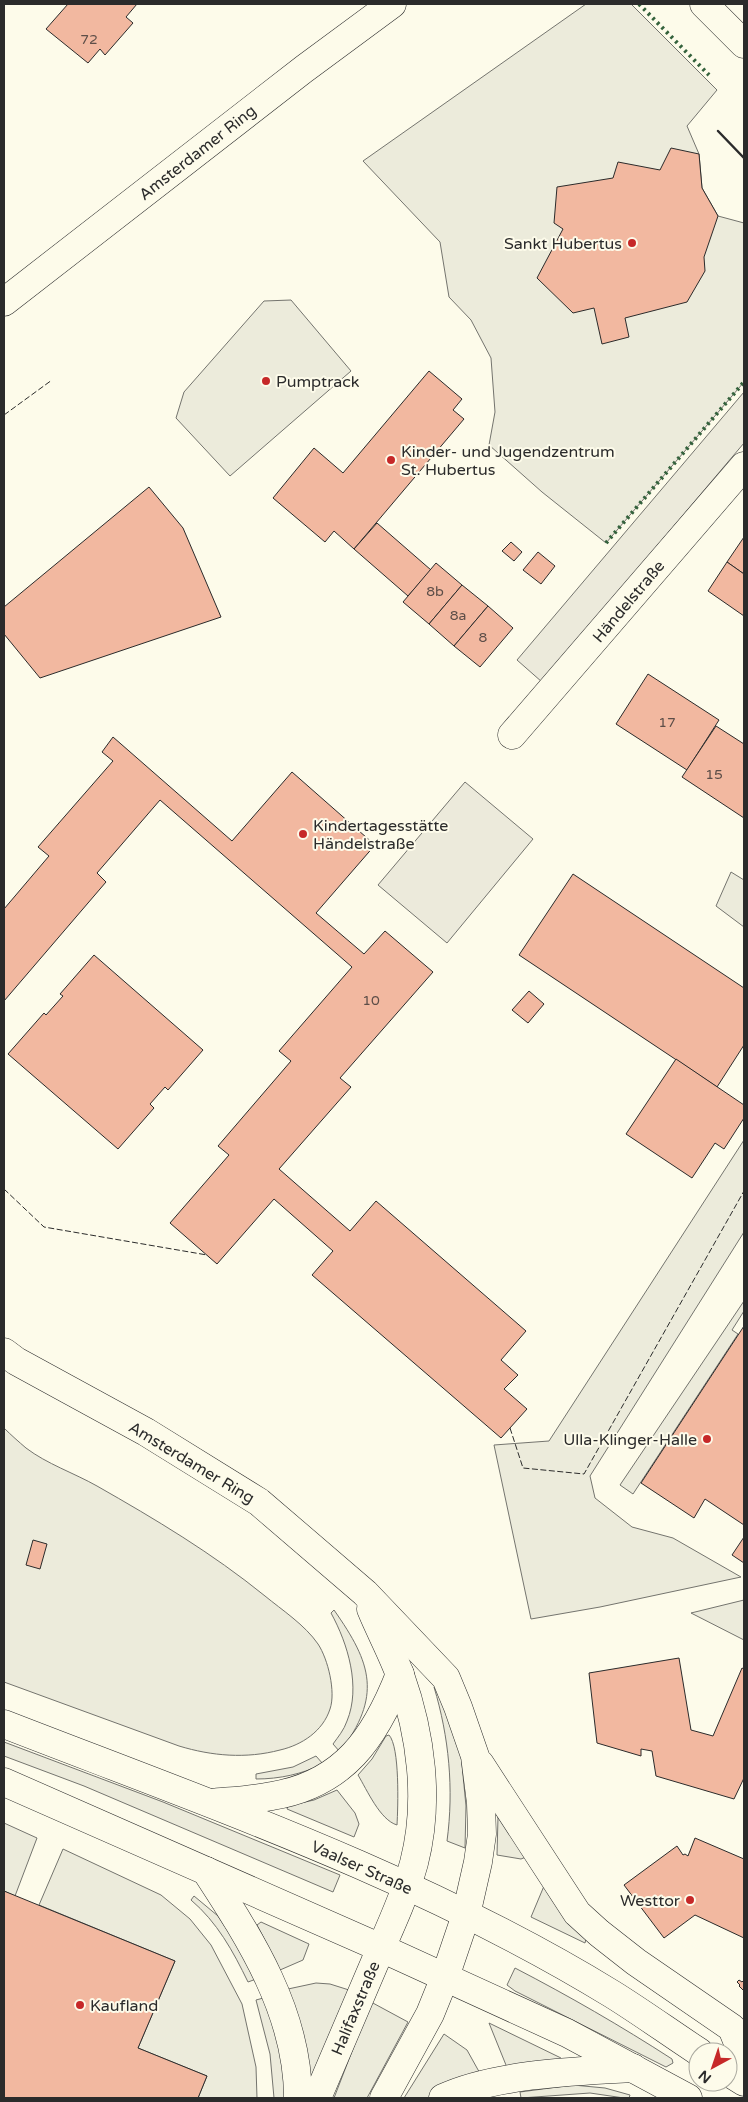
<svg xmlns="http://www.w3.org/2000/svg" width="748" height="2102" font-family="'Varela Round',sans-serif">
  <rect width="100%" height="100%" fill="#fdfbea"/>
  <g fill="#ecebdb" stroke="#74746e">
    <polygon points="586,4 631,4 717,90 687,126 699,154 702,188 718,216 744,223 744,382 606,543 542,492 489,445 495,412 491,358 471,320 449,297 440,242 363,161"/>
    <polygon points="291,300 351,371 230,476 176,418 184,392 264,301"/>
    <polygon points="731,872 744,880 744,927 716,906"/>
    <polygon points="744,1140 744,1232 590,1476 595,1498 632,1527 673,1538 741,1577 600,1607 531,1619 494,1445 549,1441"/>
    <polygon points="744,1301 744,1311 732,1330 738,1334 633,1494 620,1485"/>
    <path d="M4,1428C11,1435 19,1442 26,1448C47,1464 74,1473 97,1486C155,1519 212,1553 265,1596C282,1610 305,1625 318,1644C328,1659 336,1692 330,1709C323,1731 302,1745 280,1750C246,1759 212,1756 179,1746L4,1682Z"/>
    <polygon points="744,1600 744,1640 691,1613"/>
    <path d="M334,1610C372,1664 382,1696 340,1752L333,1744C338,1737 344,1730 347,1721C361,1687 348,1644 331,1613Z"/>
    <path d="M438,1683L461,1755L466,1806L465,1848L447,1841C454,1789 449,1737 434,1687Z"/>
    <path d="M389,1735C400,1747 398,1807 397,1825C380,1820 367,1790 358,1775L372,1759L386,1736Z"/>
    <polygon points="4,1742 163,1802 340,1875 333,1892 84,1786 4,1756"/>
    <path d="M316,1756L323,1764C302,1774 280,1779 256,1779V1774L293,1767Z"/>
    <polygon points="337,1790 355,1813 359,1824 354,1837 287,1809 288,1806 314,1800"/>
    <polygon points="498,1817 526,1857 521,1859 497,1855"/>
    <polygon points="4,1823 37,1838 15,1896 4,1891"/>
    <polygon points="63,1849 161,1895 190,1919 211,1945 242,2004 256,2067 257,2098 198,2098 207,2076 138,2048 175,1961 39,1905"/>
    <polygon points="544,1886 586,1939 585,1943 531,1917"/>
    <path d="M194,1896L218,1916L259,1978L248,1982C233,1951 217,1922 191,1900Z"/>
    <polygon points="261,1922 309,1944 303,1960 280,1970 257,1925"/>
    <path d="M515,1968C569,1996 621,2026 672,2059L673,2063L666,2067L515,1991L507,1985Z"/>
    <polygon points="316,1983 330,1984 349,1990 311,2083 288,1989"/>
    <polygon points="267,1997 282,2049 286,2098 274,2098 270,2054 256,2000"/>
    <polygon points="371,2002 408,2022 367,2098 334,2098"/>
    <polygon points="489,2023 561,2058 563,2060 508,2070"/>
    <polygon points="444,2034 467,2050 482,2077 430,2098 404,2098"/>
    <polygon points="573,2085 605,2088 630,2095 629,2098 624,2098 590,2093 521,2098 520,2092"/>
  </g>
  <g fill="#eceadb" stroke="#74746e">
    <polygon points="744,392 744,443 542,682 517,660"/>
    <polygon points="465,782 533,839 447,943 378,885"/>
  </g>
  <g fill="#f2b8a0" stroke="#2b2b2b">
    <polygon points="68,4 137,4 126,17 133,23 105,55 100,49 88,63 46,29"/>
    <polygon points="671,148 699,154 702,188 718,216 704,257 705,271 687,302 625,318 629,337 602,344 594,308 573,313 537,278 563,229 554,223 557,187 613,178 618,162 660,170"/>
    <polygon points="429,371 462,399 453,410 464,419 354,549 334,531 325,542 273,498 314,448 343,473"/>
    <polygon points="149,487 183,528 221,617 40,678 4,634 4,607"/>
    <polygon points="377,523 431,570 408,596 354,549"/>
    <polygon points="744,537 744,574 727,562"/>
    <polygon points="511,542 522,552 514,561 502,551"/>
    <polygon points="538,552 555,566 541,584 523,570"/>
    <polygon points="727,562 744,574 744,616 708,591"/>
    <polygon points="436,563 462,585 429,624 403,602"/>
    <polygon points="462,585 488,606 454,646 429,624"/>
    <polygon points="488,606 513,628 480,667 454,646"/>
    <polygon points="648,674 719,720 687,770 616,724"/>
    <polygon points="716,726 744,744 744,818 682,777"/>
    <polygon points="113,737 232,841 292,772 375,845 316,913 364,954 385,931 433,972 340,1078 351,1087 279,1169 350,1231 376,1201 526,1331 501,1360 518,1375 504,1389 527,1409 501,1438 312,1275 333,1251 274,1199 217,1264 170,1223 229,1155 218,1146 291,1061 279,1051 352,967 160,800 97,873 106,882 4,1001 4,909 49,856 38,847 113,761 102,752"/>
    <polygon points="573,874 744,988 744,1045 717,1087 519,955"/>
    <polygon points="94,955 203,1050 168,1090 165,1087 150,1104 154,1108 118,1149 8,1054 44,1013 46,1015 63,996 60,994"/>
    <polygon points="529,991 544,1004 528,1023 512,1010"/>
    <polygon points="676,1059 744,1105 744,1118 724,1149 715,1143 692,1178 626,1134"/>
    <polygon points="744,1326 744,1525 705,1499 694,1518 641,1483"/>
    <polygon points="744,1537 744,1563 732,1555"/>
    <polygon points="33,1540 47,1544 40,1569 26,1565"/>
    <polygon points="679,1658 691,1730 713,1736 742,1668 744,1669 744,1778 734,1799 656,1776 652,1751 641,1749 641,1756 597,1743 589,1673"/>
    <polygon points="695,1838 744,1859 744,1938 695,1915 664,1938 624,1885 677,1846 683,1855 685,1854 688,1856"/>
    <polygon points="4,1891 175,1961 138,2048 207,2076 198,2098 4,2098"/>
    <polygon points="739,1980 742,1982 744,1980 744,1991 739,1986 740,1985 737,1982"/>
  </g>
  <g fill="none" stroke-linecap="round" stroke-linejoin="round">
    <defs>
      <g id="minor">
        <polyline points="704,4 744,44"/>
        <polyline points="512,735 744,466"/>
      </g>
      <g id="secondary">
        <path d="M206,1871C251,1940 298,2013 298,2098"/>
        <polyline points="317,2098 381,1948"/>
        <polyline points="384,2098 430,2014 445,1977"/>
        <path d="M443,2098C495,2074 575,2071 633,2068"/>
      </g>
      <g id="primary">
        <polyline points="4,302 304,69 392,4"/>
        <polyline points="4,1352 16,1361 146,1432 259,1502 365,1593 446,1678 458,1707 475,1756 481,1803 482,1834 478,1862 466,1915 445,1977"/>
        <path d="M371,1609C380,1631 392,1653 400,1675C421,1734 430,1801 414,1863C406,1892 393,1921 381,1948"/>
        <path d="M4,1724C210,1804 423,1878 612,1994C641,2012 670,2033 699,2052"/>
        <polyline points="480,1764 577,1913 599,1933 636,1962 732,2028 744,2058"/>
        <polyline points="4,1782 381,1948 567,2033 688,2098"/>
        <path d="M211,1803C231,1801 252,1800 272,1796C344,1784 375,1738 400,1674"/>
        <polyline points="728,2072 744,2082"/>
      </g>
    </defs>
    <use href="#minor" stroke="#2b2b2b" stroke-width="29"/>
    <use href="#secondary" stroke="#2b2b2b" stroke-width="29"/>
    <use href="#primary" stroke="#2b2b2b" stroke-width="29"/>
    <use href="#minor" stroke="#fdfbea" stroke-width="28"/>
    <use href="#secondary" stroke="#fdfbea" stroke-width="28"/>
    <use href="#primary" stroke="#fdfbea" stroke-width="28"/>
    <g stroke="#34623c" stroke-width="4" stroke-dasharray="2.5 4" stroke-linecap="butt">
      <polyline points="639,4 709,75"/>
      <polyline points="606,543 744,382"/>
    </g>
    <g stroke="#2b2b2b" stroke-width="1" stroke-dasharray="6 2.5" stroke-linecap="butt">
      <polyline points="4,415 52,380"/>
      <polyline points="4,1189 44,1227 207,1255"/>
      <polyline points="510,1428 523,1468 584,1474 744,1191"/>
    </g>
    <polyline stroke="#2b2b2b" stroke-width="2.5" points="718,131 744,158"/>
  </g>
  <g fill="#c62828" stroke="#fdfbea" stroke-width="2">
    <circle cx="632" cy="243" r="5"/>
    <circle cx="266" cy="381" r="5"/>
    <circle cx="391" cy="460" r="5"/>
    <circle cx="303" cy="834" r="5"/>
    <circle cx="707" cy="1439" r="5"/>
    <circle cx="690" cy="1900" r="5"/>
    <circle cx="80" cy="2005" r="5"/>
  </g>
  <g text-anchor="middle" stroke-width="4" stroke-linejoin="round" paint-order="stroke">
    <g font-size="14" fill="#5d4e48">
      <text x="89" y="44">72</text>
      <text x="435" y="596">8b</text>
      <text x="458" y="620">8a</text>
      <text x="483" y="642">8</text>
      <text x="667" y="727">17</text>
      <text x="714" y="779">15</text>
      <text x="371" y="1005">10</text>
    </g>
    <g font-size="16" fill="#2b2b2b" stroke="#fdfbea">
      <text transform="translate(197 152) rotate(-38)" y="6">Amsterdamer Ring</text>
      <text transform="translate(628 601) rotate(-50)" y="6">Händelstraße</text>
      <text transform="translate(192 1462) rotate(31)" y="6">Amsterdamer Ring</text>
      <text transform="translate(362 1867) rotate(24)" y="6">Vaalser Straße</text>
      <text transform="translate(355 2008) rotate(-67)" y="6">Halifaxstraße</text>
    </g>
    <g font-size="16" fill="#2b2b2b" stroke="#fdfbea" text-anchor="start">
      <text x="622" y="249" text-anchor="end">Sankt Hubertus</text>
      <text x="276" y="387">Pumptrack</text>
      <text x="401" y="457">Kinder- und Jugendzentrum<tspan x="401" dy="18">St. Hubertus</tspan></text>
      <text x="313" y="831">Kindertagesstätte<tspan x="313" dy="18">Händelstraße</tspan></text>
      <text x="697" y="1445" text-anchor="end">Ulla-Klinger-Halle</text>
      <text x="680" y="1906" text-anchor="end">Westtor</text>
      <text x="90" y="2011">Kaufland</text>
    </g>
  </g>
  <rect width="748" height="2102" fill="none" stroke="#2b2b2b" stroke-width="10"/>
  <g transform="translate(713 2067) rotate(220)"><circle r="24" fill="#fdfbea" stroke="#a9a89e"/>
  <path d="M0-4L9 19L0 12L-9 19Z" fill="#c62828"/>
  <text y="-8" font-size="14" font-weight="bold" text-anchor="middle" fill="#2b2b2b">N</text>
  </g>
</svg>
